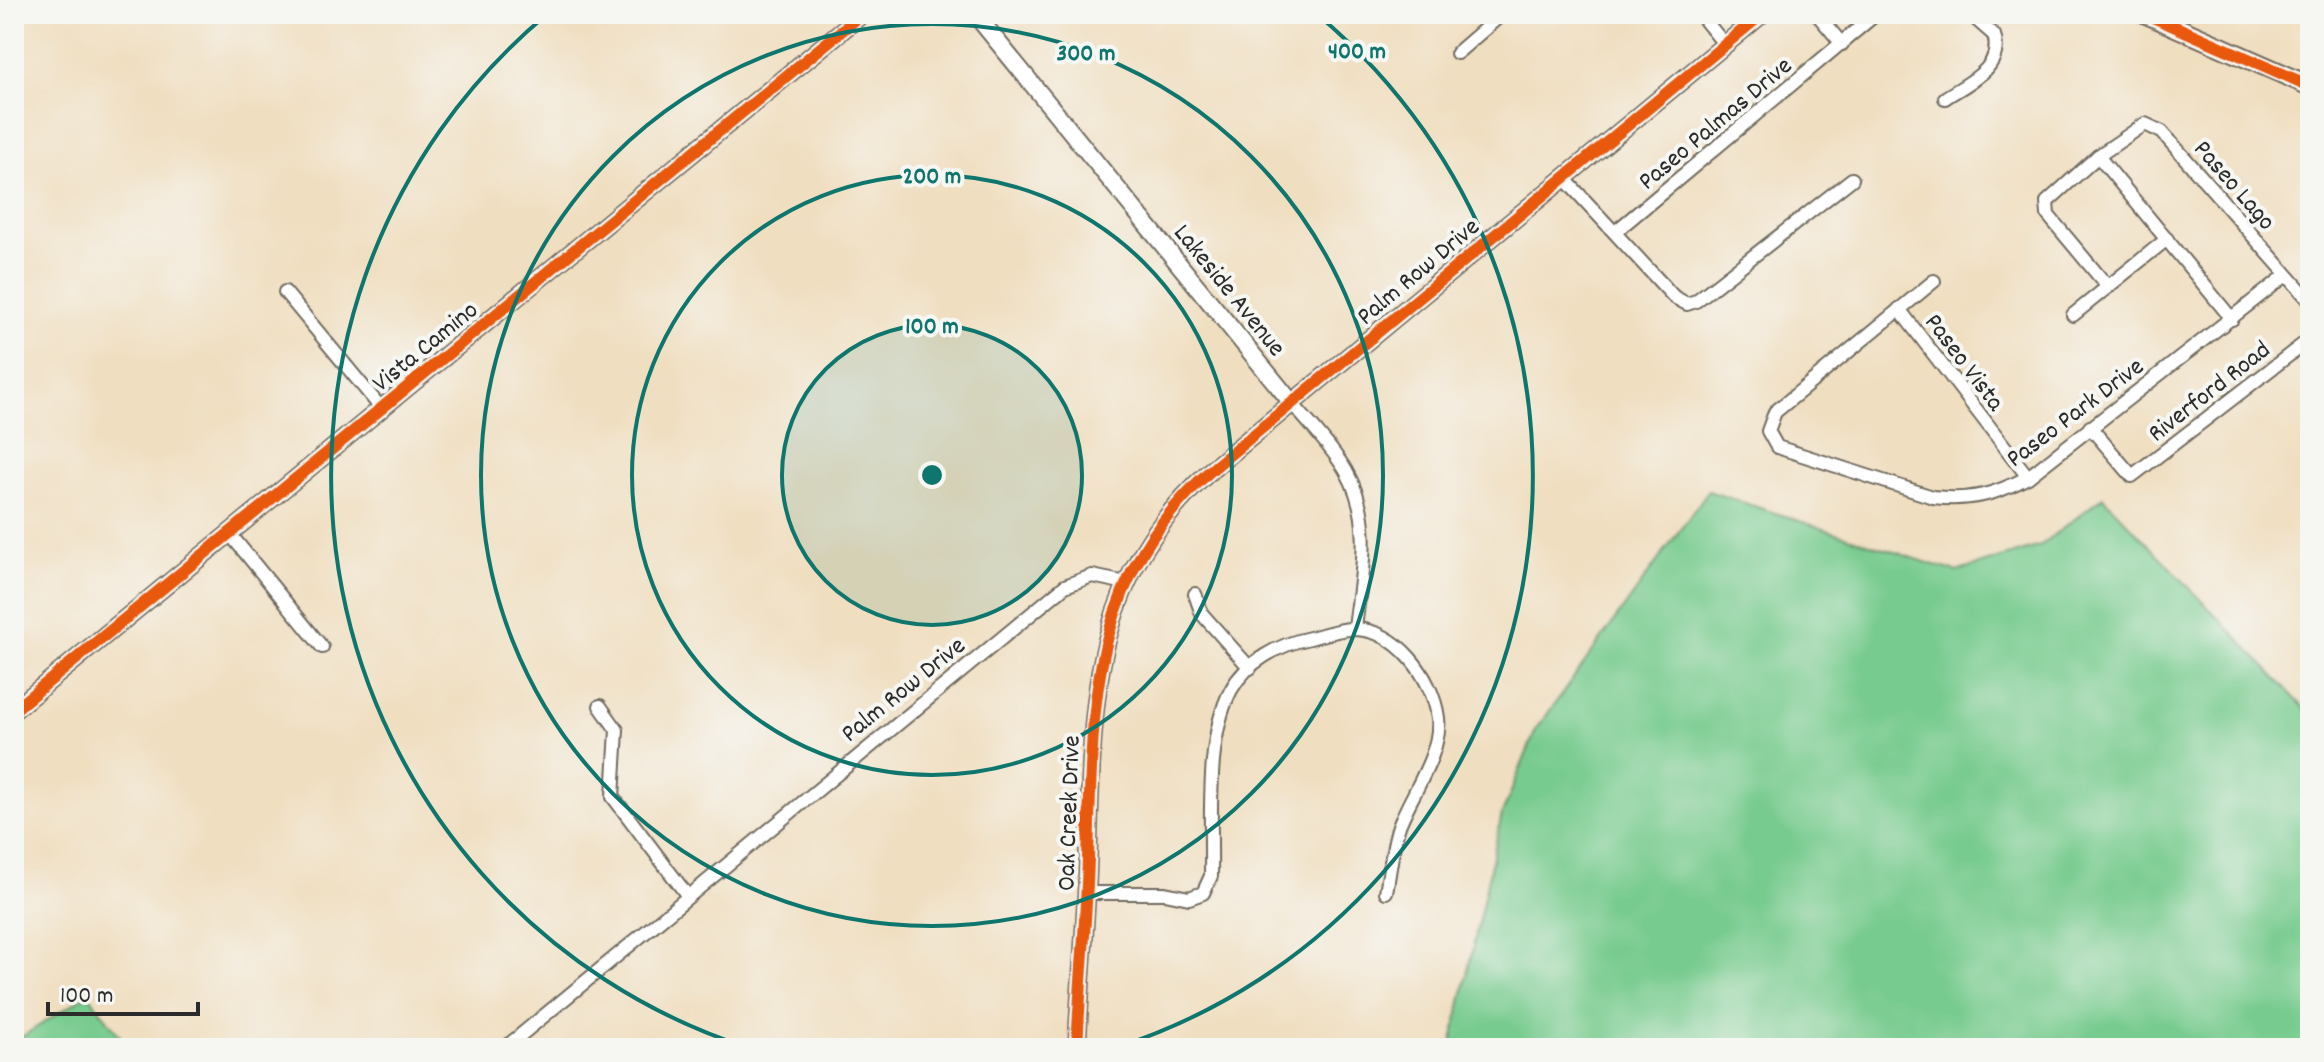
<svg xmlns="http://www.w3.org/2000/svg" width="2324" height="1062" font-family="Dekko,sans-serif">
  <rect width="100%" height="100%" fill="#f6f6f2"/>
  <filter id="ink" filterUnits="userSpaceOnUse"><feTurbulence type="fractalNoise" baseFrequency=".0125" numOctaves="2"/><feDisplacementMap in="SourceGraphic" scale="16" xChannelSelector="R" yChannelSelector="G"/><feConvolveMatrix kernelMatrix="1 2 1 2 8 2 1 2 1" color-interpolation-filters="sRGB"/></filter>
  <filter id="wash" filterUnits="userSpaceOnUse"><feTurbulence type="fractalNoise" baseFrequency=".006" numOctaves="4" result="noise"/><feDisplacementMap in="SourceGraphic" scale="32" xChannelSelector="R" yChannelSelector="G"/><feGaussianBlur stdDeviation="1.8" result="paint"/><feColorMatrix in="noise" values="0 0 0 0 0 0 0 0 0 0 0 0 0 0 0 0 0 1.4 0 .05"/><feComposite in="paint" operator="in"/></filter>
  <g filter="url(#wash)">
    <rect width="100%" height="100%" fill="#f0dec0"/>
    <g fill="#77cb8e" stroke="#517b5c" stroke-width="2">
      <polygon points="1708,491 1956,572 2040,546 2103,497 2310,714 2310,1048 1451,1048 1502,814 1536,730"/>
      <polygon points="88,994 129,1048 14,1048 14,1042"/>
    </g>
  </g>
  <g filter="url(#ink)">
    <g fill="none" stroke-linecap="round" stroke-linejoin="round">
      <defs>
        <g id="minor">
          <polyline points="1700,14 1725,45"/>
          <polyline points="1817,14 1842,44"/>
          <polyline points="1457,53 1502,14"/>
          <path d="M1945,98C1969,82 2004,68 1994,35L1970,14"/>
          <polyline points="2098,156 2232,319"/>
          <polyline points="1564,178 1674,297 1687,304 1696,301 1852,179"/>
          <polyline points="1615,232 1876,14"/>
          <path d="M1934,281L1775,412L1768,431L1777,447L1933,497C1970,501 1995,495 2028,477L2285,276"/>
          <polyline points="2108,287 2048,215 2047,202 2098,156 2145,124 2162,132 2310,301"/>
          <polyline points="285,292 381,408"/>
          <polyline points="1899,309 2028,477"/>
          <polyline points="2073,315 2167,239"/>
          <path d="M1292,403C1310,425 1332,447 1346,471C1375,521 1361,575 1355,628"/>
          <polyline points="2090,427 2132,476 2310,339"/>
          <polyline points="230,534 322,647"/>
          <polyline points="1195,594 1202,614 1250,668"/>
          <polyline points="600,706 617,730 613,797 687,895"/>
          <path d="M1087,893H1165L1189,898L1203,893L1211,876C1212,821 1205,739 1231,690C1247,661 1280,644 1310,638C1324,635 1338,629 1352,629C1397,628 1433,678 1438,718C1442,753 1411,794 1399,826C1392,847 1390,871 1386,892"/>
          <polyline points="505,1048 1065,586 1092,576 1126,583"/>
        </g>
        <g id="tertiary">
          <polyline points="975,14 1292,403"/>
          <polyline points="14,710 862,14"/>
          <path d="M1077,1048C1080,985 1086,922 1088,859C1093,706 1087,583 1210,471L1762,14"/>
        </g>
        <polyline id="secondary" points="2146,14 2310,86"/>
      </defs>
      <use href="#minor" stroke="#706a5f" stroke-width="16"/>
      <use href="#tertiary" stroke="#706a5f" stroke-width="20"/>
      <use href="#secondary" stroke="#706a5f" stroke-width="22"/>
      <use href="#minor" stroke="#fff" stroke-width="12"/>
      <use href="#tertiary" stroke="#fff" stroke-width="16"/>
      <use href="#secondary" stroke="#fee3d2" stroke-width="18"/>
      <defs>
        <g id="cycleway">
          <polyline points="2146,14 2310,86"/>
          <polyline points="14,710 862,14"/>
          <path d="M1077,1048C1080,985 1086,922 1088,859C1093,706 1087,583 1210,471L1762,14"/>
        </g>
      </defs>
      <use href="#cycleway" stroke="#f6f6f2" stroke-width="17"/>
      <use href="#cycleway" stroke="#e8590c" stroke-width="12"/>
    </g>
  </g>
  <circle cx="932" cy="475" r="150" fill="#0f766e" fill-opacity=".12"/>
  <g fill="none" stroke="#0f766e" stroke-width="4">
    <circle cx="932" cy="475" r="150"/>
    <circle cx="932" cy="475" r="300"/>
    <circle cx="932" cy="475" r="451"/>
    <path d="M746 1047A601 601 0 0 1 546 15M1318 15A601 601 0 0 1 1118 1047"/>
  </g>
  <g text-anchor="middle" stroke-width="8" stroke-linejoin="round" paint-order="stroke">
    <g font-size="26" fill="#2b2b2b" stroke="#f6f6f2">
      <text transform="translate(1714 122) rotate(-40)" y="9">Paseo Palmas Drive</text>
      <text transform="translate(2236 184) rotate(49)" y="9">Paseo Lago</text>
      <text transform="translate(1417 270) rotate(-40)" y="9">Palm Row Drive</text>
      <text transform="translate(1231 289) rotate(51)" y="9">Lakeside Avenue</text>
      <text transform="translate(424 345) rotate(-39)" y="9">Vista Camino</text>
      <text transform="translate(1966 361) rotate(53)" y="9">Paseo Vista</text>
      <text transform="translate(2208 390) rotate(-38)" y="9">Riverford Road</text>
      <text transform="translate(2074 411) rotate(-37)" y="9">Paseo Park Drive</text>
      <text transform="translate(902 688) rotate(-39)" y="9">Palm Row Drive</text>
      <text transform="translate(1067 813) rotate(-88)" y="9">Oak Creek Drive</text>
    </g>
  </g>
  <circle cx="932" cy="475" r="12" fill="#0f766e" stroke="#f6f6f2" stroke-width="4"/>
  <g font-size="24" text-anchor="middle" font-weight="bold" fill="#0f766e" stroke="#f6f6f2" stroke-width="8" stroke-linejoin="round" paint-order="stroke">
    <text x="1357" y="58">400 m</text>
    <text x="1086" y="60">300 m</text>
    <text x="932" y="183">200 m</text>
    <text x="932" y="333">100 m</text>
  </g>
  <rect width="2324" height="1062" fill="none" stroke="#f6f6f2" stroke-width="48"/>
  <path d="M48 1002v12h150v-12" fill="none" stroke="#2b2b2b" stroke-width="4"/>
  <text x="60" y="1002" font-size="24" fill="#2b2b2b" stroke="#f6f6f2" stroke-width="6" paint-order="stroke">100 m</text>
</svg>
